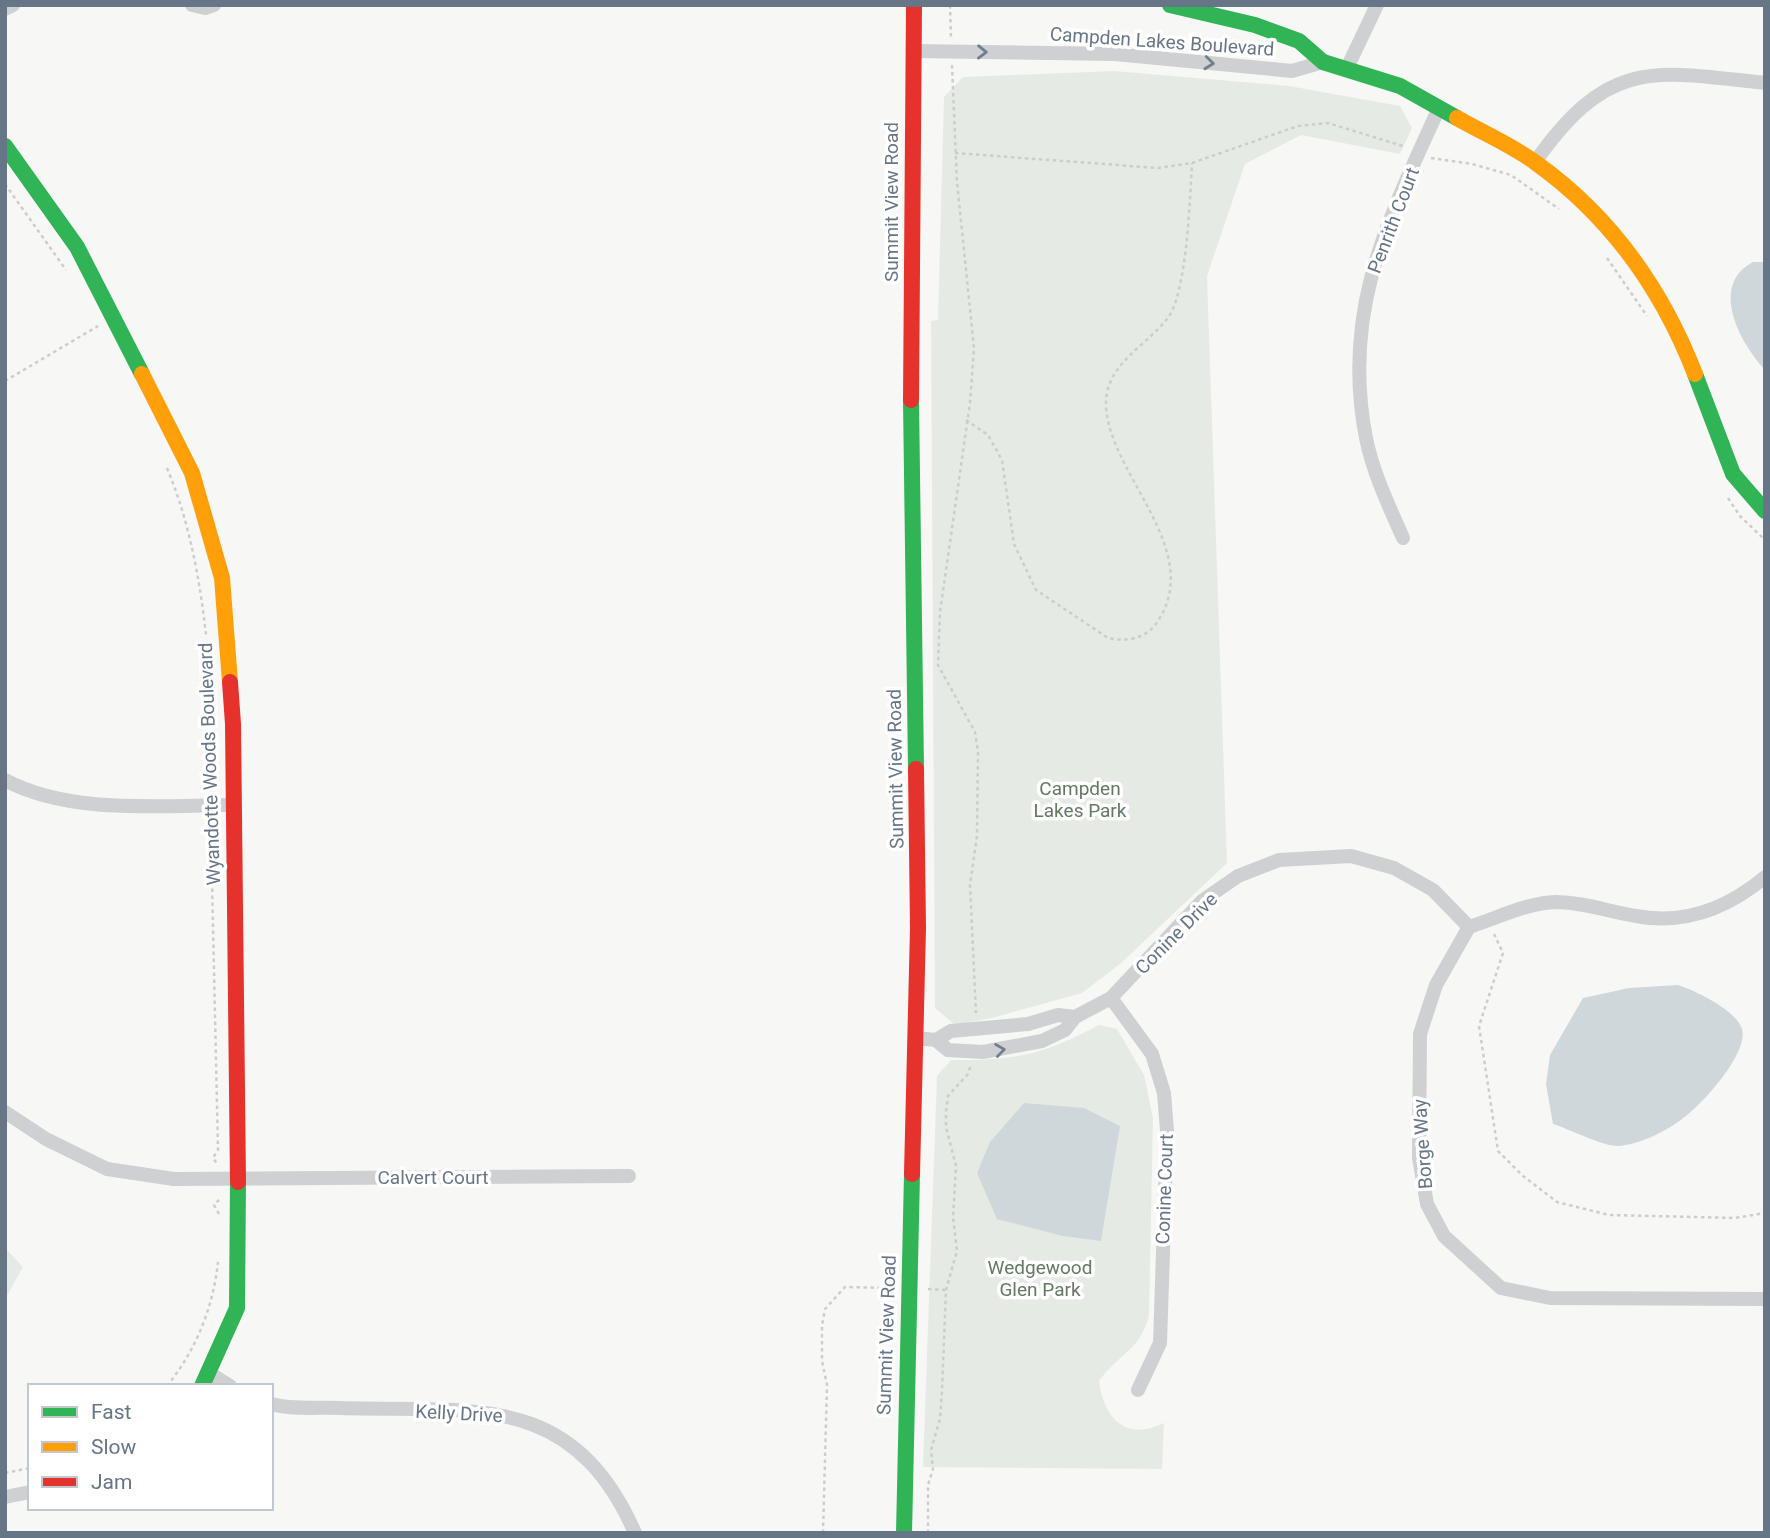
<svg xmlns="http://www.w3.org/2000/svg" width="1770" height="1538" font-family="Roboto,sans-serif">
  <rect width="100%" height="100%" fill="#f7f7f6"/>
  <g fill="#e6eae4">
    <polygon points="1114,71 1289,86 1400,106 1412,128 1400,154 1301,135 1245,164 1207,276 1227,863 1120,964 1082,993 992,1018 955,1025 935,1008 931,321 938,320 944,97 963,77"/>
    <path d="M1099,1025L1117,1029L1144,1075L1153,1118L1149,1315C1141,1350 1118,1354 1099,1381C1104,1418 1125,1442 1164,1423L1162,1469L923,1467L937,1076L951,1060C1015,1061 1042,1055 1099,1025Z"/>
    <polygon points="5,1248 23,1267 5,1299"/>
  </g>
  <g fill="#d0d7db">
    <path d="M1753,262H1765V370C1739,342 1709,285 1753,262Z"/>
    <path d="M1678,985C1696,991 1736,1010 1742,1029C1749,1053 1701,1106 1682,1119C1665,1132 1640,1144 1619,1146C1604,1147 1569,1129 1553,1124L1546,1084L1550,1055L1583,998L1629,988Z"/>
    <polygon points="1024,1103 1084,1108 1120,1126 1101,1241 1063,1236 997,1219 977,1173 990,1142"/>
  </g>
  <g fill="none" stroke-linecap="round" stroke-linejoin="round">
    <g stroke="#cccdcd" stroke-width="2.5" stroke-dasharray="3.5 3.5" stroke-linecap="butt">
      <polyline points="950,5 951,37"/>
      <polyline points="952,65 957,182 974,348 970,403 940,612 938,665 975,732 978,752 977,836 970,885 976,1013"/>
      <polyline points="955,153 1158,168 1192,163 1298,126 1328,123 1406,147"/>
      <polyline points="1431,158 1472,164 1511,175 1559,209"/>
      <polyline points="5,184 66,270"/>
      <polyline points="1607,258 1647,316"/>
      <polyline points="5,381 98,326"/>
      <path d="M966,420L988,435L1002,460L1014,544L1036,590L1108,638C1125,642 1145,639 1156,624C1207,552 1110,476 1106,407C1104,365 1144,348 1167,319C1187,295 1190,197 1192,163"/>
      <path d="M167,468C189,520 200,580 206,635"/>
      <polyline points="1728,498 1740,516 1765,540"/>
      <polyline points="212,790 209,785 213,776 213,740"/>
      <polyline points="212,821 207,830 211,836 218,1150 213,1158 218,1165"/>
      <polyline points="1494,934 1503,953 1479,1026 1498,1151 1523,1176 1557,1202 1609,1215 1735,1218 1765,1213"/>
      <polyline points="219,1214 214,1205 219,1200"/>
      <polyline points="928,1289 946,1290"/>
      <path d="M167,1386C196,1350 213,1308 218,1262"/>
      <polyline points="5,1473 30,1468"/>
      <polyline points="823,1533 827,1385 822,1361 822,1326 825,1309 845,1287 891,1288"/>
      <polyline points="928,1533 928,1485 933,1469 931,1450 940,1419 942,1392 946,1290 957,1251 953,1217 956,1166 946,1127 946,1111 948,1096 968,1074 971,1065"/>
    </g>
    <g stroke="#ced0d1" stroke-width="14">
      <polyline points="192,5 205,8 214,5"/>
      <polyline points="5,9 13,5"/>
      <polyline points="914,51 1115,54 1292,71 1323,62"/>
      <polyline points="1347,68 1377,5"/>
      <path d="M1535,162C1608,59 1650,70 1765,83"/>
      <path d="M1403,538C1389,506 1373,473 1366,438C1341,311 1388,220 1439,108"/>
      <path d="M5,780C70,815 162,805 234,805"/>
      <polyline points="1469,927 1436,985 1420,1034 1419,1158 1427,1204 1444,1236 1501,1288 1550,1298 1765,1299"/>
      <path d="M1469,927C1498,918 1526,903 1556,902C1584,902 1609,912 1636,916C1685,925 1728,908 1765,877"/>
      <polyline points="1111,998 1152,1054 1164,1093 1167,1131 1160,1343 1138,1390"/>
      <polyline points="916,1038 936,1040 948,1050 983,1052 1042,1041 1065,1030 1075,1017 1111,998 1202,901 1238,876 1279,860 1351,856 1394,868 1433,890 1469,927"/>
      <polyline points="936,1040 951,1031 1028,1024 1058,1015 1075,1017"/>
      <polyline points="5,1112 46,1139 107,1169 174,1179 629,1176"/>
      <polyline points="209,1373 230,1386"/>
      <path d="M271,1404C292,1410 319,1407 341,1408C472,1412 572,1390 635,1533"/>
      <polyline points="5,1497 30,1492"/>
    </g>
    <g stroke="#30b455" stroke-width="16">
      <polyline points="1170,5 1255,25 1299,41 1323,62 1400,86 1457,118"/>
      <polyline points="5,146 77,247 142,374"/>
      <polyline points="1695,374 1733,474 1765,511"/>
      <polyline points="911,400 916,769"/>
      <polyline points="202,1386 237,1308 238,1182"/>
      <polyline points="904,1533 912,1174"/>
    </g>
    <g stroke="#ff9f0a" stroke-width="16">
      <path d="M1457,118C1483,133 1512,145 1536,163C1610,216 1662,289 1695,374"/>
      <polyline points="142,374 192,473 222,578 230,682"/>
    </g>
    <g stroke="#e5322d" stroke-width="16">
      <polyline points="911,400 914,5"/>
      <polyline points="230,682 233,724 238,1182"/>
      <polyline points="912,1174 918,928 916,769"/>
    </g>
  </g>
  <defs><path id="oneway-chevron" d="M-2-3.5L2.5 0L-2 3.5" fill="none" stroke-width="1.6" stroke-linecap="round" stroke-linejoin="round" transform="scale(1.75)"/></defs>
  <g stroke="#707f8e">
    <use href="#oneway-chevron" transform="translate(982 52) rotate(1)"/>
    <use href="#oneway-chevron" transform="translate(1209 63) rotate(6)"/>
    <use href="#oneway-chevron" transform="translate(1000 1050) rotate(-8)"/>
  </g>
  <g text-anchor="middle" stroke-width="7" stroke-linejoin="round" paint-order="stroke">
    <g font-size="19" fill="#667687" stroke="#fff">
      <text transform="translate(1162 41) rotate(4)" y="7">Campden Lakes Boulevard</text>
      <text transform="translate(891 202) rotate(-90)" y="7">Summit View Road</text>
      <text transform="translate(1393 220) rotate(-69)" y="7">Penrith Court</text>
      <text transform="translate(209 764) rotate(-92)" y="7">Wyandotte Woods Boulevard</text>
      <text transform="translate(895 769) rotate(-91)" y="7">Summit View Road</text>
      <text transform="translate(1176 933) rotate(-45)" y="7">Conine Drive</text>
      <text transform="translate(1422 1144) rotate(-94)" y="7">Borge Way</text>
      <text x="433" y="1184">Calvert Court</text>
      <text transform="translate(1164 1189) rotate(-88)" y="7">Conine Court</text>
      <text transform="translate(886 1335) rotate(-88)" y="7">Summit View Road</text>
      <text transform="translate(459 1413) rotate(3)" y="7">Kelly Drive</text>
    </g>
    <g font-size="19" fill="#647961" stroke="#fff">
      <text x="1080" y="795">Campden<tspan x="1080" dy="22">Lakes Park</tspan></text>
      <text x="1040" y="1274">Wedgewood<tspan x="1040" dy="22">Glen Park</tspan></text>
    </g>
  </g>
  <rect width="1770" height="1538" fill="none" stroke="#667687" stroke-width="14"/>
  <rect x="28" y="1384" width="245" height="126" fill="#ffffff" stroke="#c2c8cf" stroke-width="2"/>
  <rect x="42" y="1407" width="35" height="10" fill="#30b455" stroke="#c2c8cf" stroke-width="2"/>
  <text x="91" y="1419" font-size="21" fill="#667687">Fast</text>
  <rect x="42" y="1442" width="35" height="10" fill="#ff9f0a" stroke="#c2c8cf" stroke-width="2"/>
  <text x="91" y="1454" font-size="21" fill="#667687">Slow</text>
  <rect x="42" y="1477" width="35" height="10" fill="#e5322d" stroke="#c2c8cf" stroke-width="2"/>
  <text x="91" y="1489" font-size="21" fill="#667687">Jam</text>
</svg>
